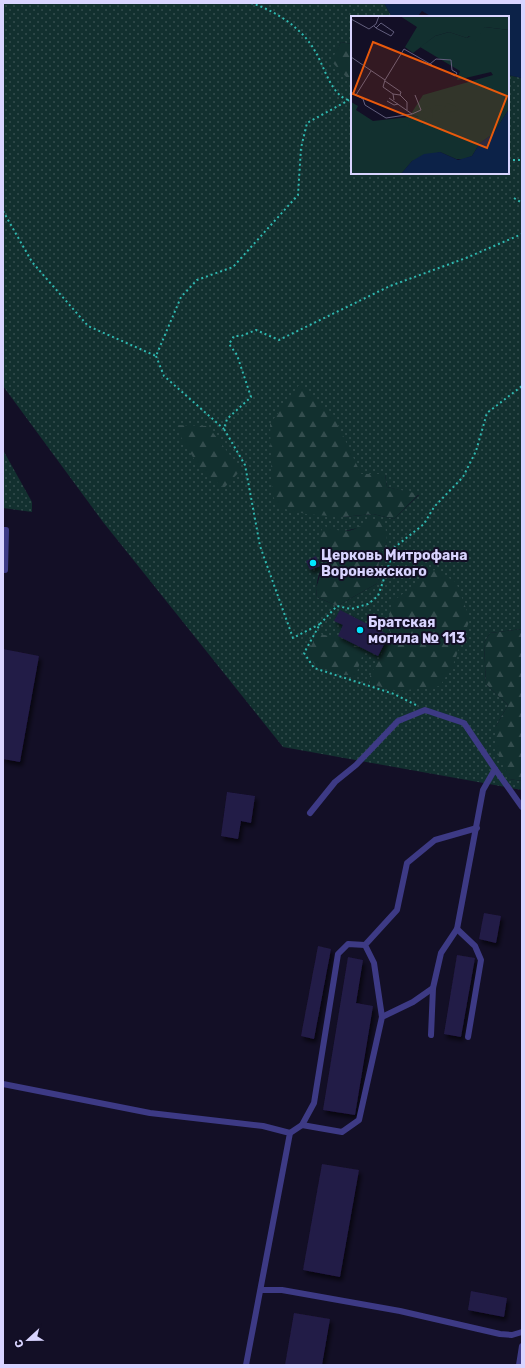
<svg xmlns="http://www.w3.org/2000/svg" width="525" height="1368" font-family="Rubik,sans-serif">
  <defs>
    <pattern id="grass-dots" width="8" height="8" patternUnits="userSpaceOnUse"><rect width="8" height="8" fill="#12302f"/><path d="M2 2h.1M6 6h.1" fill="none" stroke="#344d4e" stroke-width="1.8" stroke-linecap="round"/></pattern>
    <pattern id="forest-firs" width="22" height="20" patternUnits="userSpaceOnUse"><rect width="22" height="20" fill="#12302f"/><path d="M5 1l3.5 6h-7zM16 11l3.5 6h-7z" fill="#344d4e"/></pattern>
    <filter id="shadow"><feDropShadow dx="2.5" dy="4" stdDeviation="2" flood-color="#0009"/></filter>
  </defs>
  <rect width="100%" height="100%" fill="#130f26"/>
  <g fill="url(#grass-dots)" fill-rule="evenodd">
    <path d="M3,3H384L392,17H352V44L341,42L332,61L352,83V173H508V75L522,78V629L490,633L484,643L486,684L508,705L496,726L509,779L522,781V790L283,747L103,522L3,386ZM361,474H385L387,487L419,495L394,519L373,514L342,517ZM362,527L387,542L379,556L378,583L337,606L317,597C313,575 330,551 340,532Z"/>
    <polygon points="3,450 32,502 32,512 3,508"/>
  </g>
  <g fill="url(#forest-firs)">
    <polygon points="341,42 352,44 352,83 331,61"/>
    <polygon points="299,385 333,414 361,474 385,474 387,487 419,494 394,519 373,514 342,517 306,514 277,507 272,492 270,424"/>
    <polygon points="174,425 208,426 241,470 224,488 200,469"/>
    <path d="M369,518L385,523L387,542L379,556L378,583L337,606L317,597L316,588L326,557L317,538L324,526C342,533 355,534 369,518Z"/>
    <polygon points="434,570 456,582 470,619 453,665 440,686 398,691 370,684 370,676 391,636 388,622 392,602"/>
    <polygon points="522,629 522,781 509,779 496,750 496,726 508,705 486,684 484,643 490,633"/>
    <polygon points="318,634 338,637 364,650 356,675 342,675 315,665 307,653"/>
  </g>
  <polygon fill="#0c2248" points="384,3 522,3 522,78 508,75 508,17 432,17 422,11 417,17 392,17"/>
  <g fill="#241b47" filter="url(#shadow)">
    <polygon points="316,556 320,566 310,570 306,561"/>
    <polygon points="340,610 389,635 378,656 338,636 343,625 334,621"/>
    <polygon points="3,649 39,656 20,762 3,759"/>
    <polygon points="227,792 255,796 251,823 241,821 238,839 221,836"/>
    <polygon points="484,913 501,916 496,943 479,939"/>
    <polygon points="318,946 331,949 314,1039 301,1036"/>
    <polygon points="457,955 475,958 461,1037 444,1034"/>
    <polygon points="348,957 363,960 356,1003 373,1006 355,1115 323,1110"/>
    <polygon points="322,1164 359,1170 340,1277 303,1270"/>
    <polygon points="471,1291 507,1298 504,1317 468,1310"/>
    <polygon points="294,1313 330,1319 322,1365 285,1365"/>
  </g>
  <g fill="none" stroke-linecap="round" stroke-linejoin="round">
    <g stroke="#2fb8b0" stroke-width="2" stroke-dasharray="2 3" stroke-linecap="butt">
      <path d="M251,3C276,11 302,28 315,51C323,64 329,87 341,96C344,99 349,100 352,102"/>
      <polyline points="508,160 522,160"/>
      <polyline points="514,198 522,203"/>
      <polyline points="3,211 32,262 88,326 156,356 181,297 197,280 233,267 298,195 301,148 307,123 349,100"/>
      <polyline points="156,356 164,376 224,429"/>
      <polyline points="320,624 293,638 260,546 245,465 224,429 227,419 251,397 237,355 229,344 234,336 241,336 256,330 279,340 390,286 466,258 522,234"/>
      <polyline points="416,705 394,694 314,668 304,653 320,624 337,606 351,609 368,604 378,596 395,547 424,524 434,507 463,477 476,451 487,413 522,386"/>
    </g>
    <g stroke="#3d3a85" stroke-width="6">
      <polyline points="3,530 6,530 5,570"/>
      <polyline points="310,813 335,782 356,765 398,721 425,710 464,723 495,769"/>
      <polyline points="457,929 475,946 481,960 468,1037"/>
      <polyline points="382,1017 374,963 365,945 397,910 407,863 435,840 477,828"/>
      <polyline points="431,1035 433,988 441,953 457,929 483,790 495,769 522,807"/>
      <polyline points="3,1084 150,1113 263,1126 290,1133 246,1365"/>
      <polyline points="302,1125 314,1103 338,954 348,944 365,945"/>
      <polyline points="290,1133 302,1125 342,1132 359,1120 382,1017 413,1002 433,988"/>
      <polyline points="261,1290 282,1290 400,1311 500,1334 512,1335 522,1332"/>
      <polyline points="519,1365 522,1346"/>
    </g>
  </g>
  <g fill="#00e5ff" stroke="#130f26" stroke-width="1.5">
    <circle cx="313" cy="563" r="4"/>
    <circle cx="360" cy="630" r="4"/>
  </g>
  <g text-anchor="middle" stroke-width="4" stroke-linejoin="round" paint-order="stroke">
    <g font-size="14" font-weight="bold" fill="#d9d4ff" stroke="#130f26" text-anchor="start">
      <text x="321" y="560">Церковь Митрофана<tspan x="321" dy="16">Воронежского</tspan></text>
      <text x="368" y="627">Братская<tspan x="368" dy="16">могила № 113</tspan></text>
    </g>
  </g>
  <g transform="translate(351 16)">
    <rect width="158" height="158" fill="#130f26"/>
    <path d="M134,11L158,14V93L142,118L129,127L121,140L113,143H105L89,136L61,145L50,158H0V86L7,90L5,94L22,105L58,101L72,79L142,59L140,56L106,64L109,55L69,31L84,20L98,16L116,22ZM60,99L66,100L74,107L59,110Z" fill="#12302f" fill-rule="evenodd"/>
    <path d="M49,0H158V14L134,11L124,25L118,20L116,22L98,16L84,20L62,37L54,31L66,11ZM96,87L104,90L107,94L96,97L91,102V97L84,94V89L91,90V96ZM75,90L82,95L81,102H77L72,96ZM60,99L75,103L65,115L57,111Z" fill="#12302f"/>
    <path d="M158,93V158H50L61,145L73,138L89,136L107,144L121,140L129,127L142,118Z" fill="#0c2248"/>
    <path fill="none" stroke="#625e7d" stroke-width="1" d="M0,3L18,13L25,8L28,0M23,10L25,12L40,20L43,16L30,7L25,12M0,41L34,64L53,33L81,49M79,48L85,43L100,44L101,54L106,57L104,60L100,58M34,64L32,71L42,78L43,84M34,65L50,76L49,79M0,76L12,83L14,89L35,102L61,98L38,82M42,78L49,79L56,86V94M5,79L20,55M36,85L43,89L47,88M61,98L70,94L64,79"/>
    <path fill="#e8590c" fill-opacity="0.15" stroke="#e8590c" stroke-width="2" d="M22,26L156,80L136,132L2,78Z"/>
    <rect width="158" height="158" fill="none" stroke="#d9d4ff" stroke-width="2"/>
  </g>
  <rect width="525" height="1368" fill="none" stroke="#d9d4ff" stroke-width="8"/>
  <g transform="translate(28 1340) rotate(248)" stroke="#130f26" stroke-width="3" paint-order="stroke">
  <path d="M0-3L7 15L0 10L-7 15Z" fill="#d9d4ff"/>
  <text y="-6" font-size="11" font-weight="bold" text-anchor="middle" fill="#d9d4ff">С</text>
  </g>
</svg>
